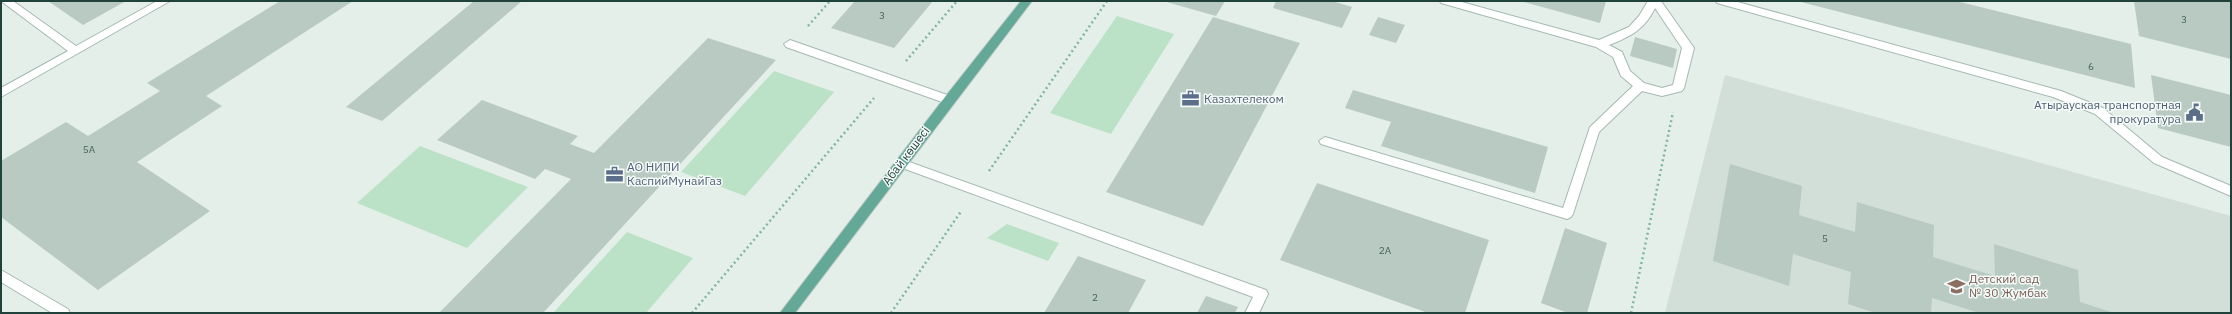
<svg xmlns="http://www.w3.org/2000/svg" width="2232" height="314" font-family="'IBM Plex Sans',sans-serif">
  <rect width="100%" height="100%" fill="#e4efea"/>
  <polygon fill="#d2dfd9" points="1725,75 2231,216 2231,313 1665,313"/>
  <g fill="#bbe2c6">
    <polygon points="1117,16 1174,34 1111,134 1050,113"/>
    <polygon points="774,71 834,92 745,196 681,172"/>
    <polygon points="420,146 528,187 467,248 357,203"/>
    <polygon points="1007,224 1059,243 1048,261 987,238"/>
    <polygon points="627,232 693,258 646,313 553,313"/>
  </g>
  <g fill="#b9cac3">
    <polygon points="48,1 126,1 83,25"/>
    <polygon points="280,1 353,1 206,96 222,106 137,162 210,211 98,290 1,217 1,161 66,122 88,136 160,91 147,83"/>
    <polygon points="474,1 522,1 382,121 346,107"/>
    <polygon points="855,1 933,1 894,48 831,28"/>
    <polygon points="1163,1 1225,1 1216,16"/>
    <polygon points="1276,1 1332,1 1352,7 1342,28 1273,8"/>
    <polygon points="1520,1 1606,1 1600,23"/>
    <polygon points="1956,1 2131,44 2135,88 1801,2"/>
    <polygon points="2134,1 2231,1 2231,59 2139,36"/>
    <polygon points="1213,17 1300,43 1203,226 1106,192"/>
    <polygon points="1378,17 1405,25 1396,43 1369,35"/>
    <polygon points="1635,37 1677,49 1673,68 1630,56"/>
    <polygon points="708,38 776,60 543,313 439,313 571,179 545,169 535,179 437,140 482,100 578,136 570,144 594,153"/>
    <polygon points="2151,75 2231,95 2231,147 2158,128"/>
    <polygon points="1353,90 1548,147 1535,193 1381,146 1391,122 1345,108"/>
    <polygon points="1730,164 1802,186 1799,215 1855,232 1857,202 1934,225 1933,257 1995,276 1994,244 2078,270 2080,302 2114,313 1979,313 1932,298 1931,313 1875,313 1848,304 1851,272 1793,254 1789,286 1713,261"/>
    <polygon points="1317,183 1489,240 1465,313 1428,313 1280,260"/>
    <polygon points="1565,228 1607,243 1587,313 1568,313 1541,303"/>
    <polygon points="1078,256 1146,280 1128,313 1044,313"/>
    <polygon points="1206,296 1238,307 1235,313 1197,313"/>
  </g>
  <g fill="none" stroke-linecap="round" stroke-linejoin="round">
    <defs>
      <g id="lane">
        <polygon points="1,1 13,1 76,46 157,1 170,1 1,97 1,88 68,51"/>
        <path d="M1440,1H1458L1599,40L1629,27L1639,16L1648,1H1661L1694,48L1684,88L1682,91L1662,96L1642,91L1599,132L1573,214L1571,217L1567,219L1321,144L1319,141L1325,137L1563,208L1590,127L1633,86L1621,76L1613,57L1596,47L1441,3ZM1655,8L1682,48L1673,85L1662,88L1644,83L1630,71L1622,52L1609,45C1630,37 1645,29 1655,8Z"/>
        <polygon points="1716,1 1734,1 2061,91 2103,108 2162,157 2231,186 2231,196 2154,163 2095,114 2053,97 1717,3"/>
        <polygon points="790,40 953,97 955,100 953,103 945,103 786,47 784,44"/>
        <polygon points="901,159 1266,290 1268,294 1259,313 1245,313 1253,297 897,166 895,163 897,160"/>
        <polygon points="1,270 68,309 70,313 52,313 1,282"/>
      </g>
      <polygon id="primary" points="1021,1 1032,1 795,313 780,313 945,97"/>
    </defs>
    <use href="#lane" stroke="#a6b8b2" stroke-width="2"/>
    <use href="#primary" stroke="#c1cac8" stroke-width="2"/>
    <g stroke="#81b5a5" stroke-width="2.5" stroke-dasharray="2 3" stroke-linecap="butt">
      <polyline points="808,26 830,1"/>
      <polyline points="906,61 957,1"/>
      <polyline points="989,171 1107,1"/>
      <polyline points="692,313 874,98"/>
      <polyline points="891,313 962,210"/>
      <polyline points="1631,313 1673,112"/>
    </g>
    <use href="#lane" fill="#fff" fill-rule="evenodd"/>
    <use href="#primary" fill="#64a897" fill-rule="evenodd"/>
  </g>
  <defs>
    <symbol id="office-bare" viewBox="-9 -9 18 18"><path d="M-6-3h4V-5.5h4V-3h4V5H-6ZM-1-4.5V-3h2v-1.5ZM-6 0V1H6V0Z" fill="#5c6f8a" stroke="#f5fbf8" stroke-width="2.5" paint-order="stroke"/></symbol>
    <symbol id="civic-bare" viewBox="-9 -9 18 18"><path d="M-.6-6.5H3V-4.5H.6V-3L4-1V1h2V6H-6V1h2V-1L-.6-3ZM-1.2 2.5V6h2.4V2.5Z" fill="#5c6f8a" stroke="#f5fbf8" stroke-width="2.5" paint-order="stroke"/></symbol>
    <symbol id="school-bare" viewBox="-9 -9 18 18"><path d="M0-5L7-2L0 1L-7-2ZM-4 1L0 2.5L4 1V4Q0 6-4 4Z" fill="#8d6e63" stroke="#f5fbf8" stroke-width="2.5" paint-order="stroke"/></symbol>
  </defs>
  <g fill-rule="evenodd">
    <use href="#office-bare" x="1178" y="86" width="25" height="25"/>
    <use href="#civic-bare" x="2182" y="100" width="25" height="25"/>
    <use href="#office-bare" x="602" y="162" width="25" height="25"/>
    <use href="#school-bare" x="1944" y="274" width="25" height="25"/>
  </g>
  <g text-anchor="middle" stroke-width="3" stroke-linejoin="round" paint-order="stroke">
    <g font-size="10" fill="#47645c">
      <text x="882" y="19">3</text>
      <text x="2184" y="23">3</text>
      <text x="2091" y="70">6</text>
      <text x="89" y="153">5А</text>
      <text x="1825" y="242">5</text>
      <text x="1385" y="254">2А</text>
      <text x="1095" y="301">2</text>
    </g>
    <g font-size="12" fill="#4e5e75" stroke="#f5fbf8" text-anchor="start">
      <text x="1204" y="103">Казахтелеком</text>
      <text x="2181" y="109" text-anchor="end">Атырауская транспортная<tspan x="2181" dy="14">прокуратура</tspan></text>
      <text x="627" y="171">АО НИПИ<tspan x="627" dy="14">КаспийМунайГаз</tspan></text>
    </g>
    <g font-size="12" fill="#21423a" stroke="#f5fbf8">
      <text transform="translate(906 156) rotate(-53)" y="4">Абай көшесі</text>
    </g>
    <g font-size="12" fill="#785e54" stroke="#f5fbf8" text-anchor="start">
      <text x="1969" y="283">Детский сад<tspan x="1969" dy="14">№ 30 Жумбак</tspan></text>
    </g>
  </g>
  <rect width="2232" height="314" fill="none" stroke="#21423a" stroke-width="4"/>
</svg>
